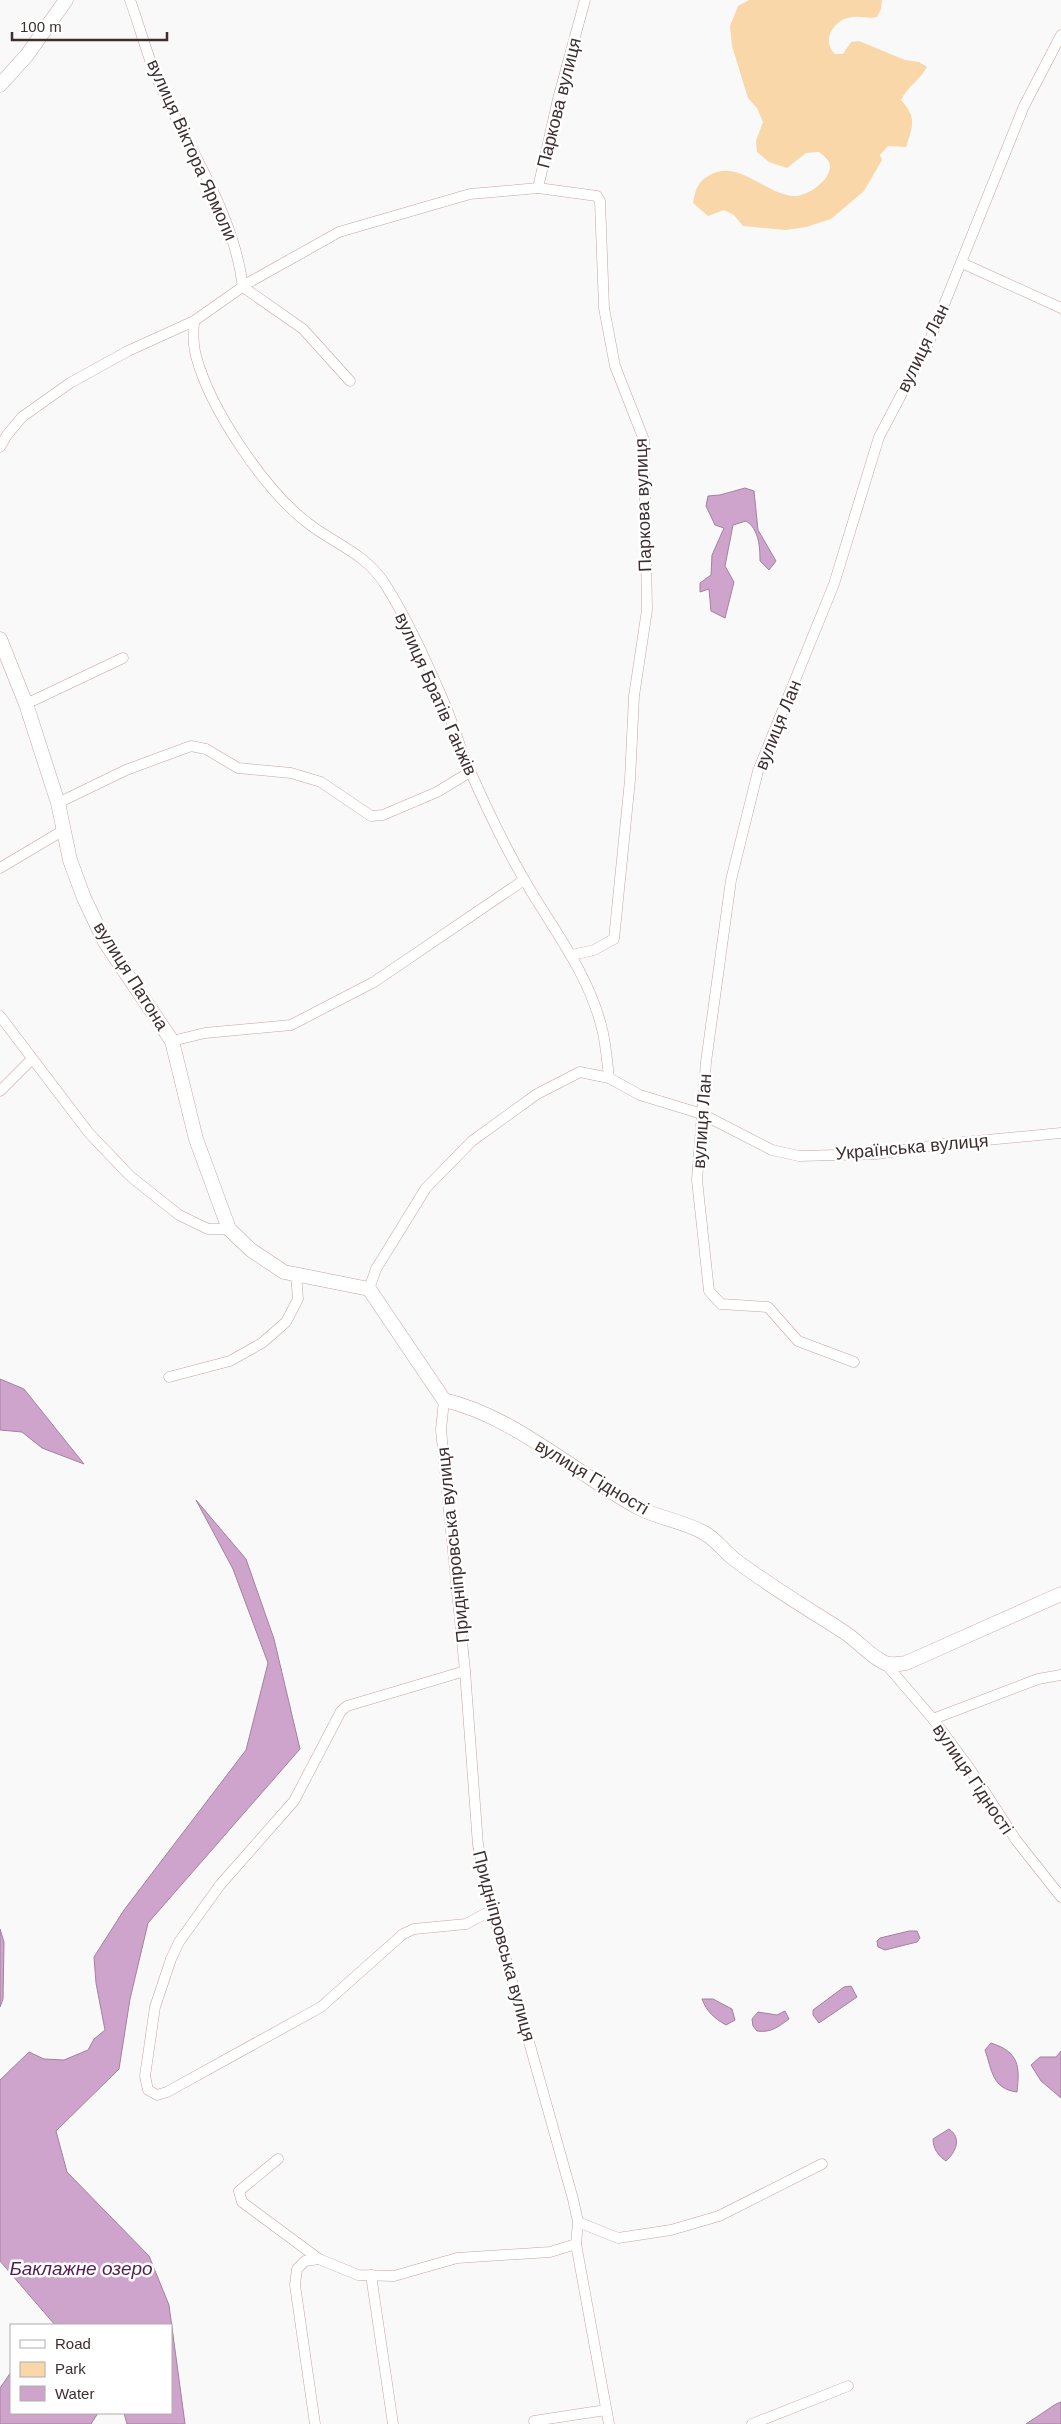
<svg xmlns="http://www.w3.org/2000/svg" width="1061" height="2424" font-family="Arial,sans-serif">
  <rect width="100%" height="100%" fill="#f9f9f9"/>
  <path fill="#f9d7a9" d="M749,0H882L881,9L877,17C869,19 862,16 853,17C835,18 820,40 835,54H843L851,42L859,41L905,60L919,62L927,67C920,80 908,86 901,100C917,117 913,126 906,147L888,146L880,155L882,160L864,191L831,219L806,227L786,230L743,226L734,215L724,210L708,216L693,203C695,190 698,181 710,175C738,159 765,194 793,196C806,197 829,182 830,167C830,160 824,156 819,152L806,153L787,168L769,162L757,152L756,141L763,122L757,108L748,98L732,46L730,26L738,6Z"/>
  <g fill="#cfa4cc" stroke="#a4819d">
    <path d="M745,488L754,491L758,530L776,561L769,570L760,561C760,547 759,529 746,521L733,525L725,566L734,582L725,618L711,611L709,589L700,592V583L711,575L712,555L724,528L715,525L706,506L708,496L720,495Z"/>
    <polygon points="0,1379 24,1389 84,1464 42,1448 22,1432 0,1430"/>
    <polygon points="196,1500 246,1559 274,1639 300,1749 148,1923 130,1999 119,2069 56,2131 67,2172 149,2256 169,2305 185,2424 127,2424 124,2413 171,2413 171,2325 55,2325 0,2261 0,2080 29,2052 44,2059 64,2060 88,2050 94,2039 105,2030 96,1983 94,1957 124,1910 246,1750 268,1663 233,1569"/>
    <polygon points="0,1929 4,1942 3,1999 0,2007"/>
    <polygon points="909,1931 917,1931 920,1938 917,1942 885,1950 878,1947 877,1941 880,1938"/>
    <polygon points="851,1986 857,1997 819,2023 813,2015 813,2010 844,1987"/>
    <path d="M702,1999H713L732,2009L735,2020L726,2025C714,2018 707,2012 702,1999Z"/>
    <path d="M785,2011L789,2019C778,2027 771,2033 757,2031L753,2026L752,2019L758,2012L777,2015Z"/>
    <path d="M991,2043C1019,2052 1020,2066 1017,2092C992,2089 992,2070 985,2050Z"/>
    <polygon points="1061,2051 1061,2098 1041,2081 1031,2065 1040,2057 1056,2057"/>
    <path d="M949,2129C962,2138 956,2152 946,2161C938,2156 933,2148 933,2139Z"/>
    <polygon points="11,2372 11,2413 98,2413 91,2424 0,2424 0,2388"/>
    <polygon points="1061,2402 1061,2424 1026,2424 1056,2404"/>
  </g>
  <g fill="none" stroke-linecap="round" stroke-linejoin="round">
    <defs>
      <g id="street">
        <path d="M130,0C139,25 146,51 156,76C186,146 233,209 243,287"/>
        <polyline points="962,263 1061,308"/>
        <polyline points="243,287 303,329 350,381"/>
        <path d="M194,321C193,333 193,345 196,356C210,409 265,491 309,524C335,544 366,554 385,584C409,622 428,665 446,707C455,729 461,752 471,773C487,809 505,847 525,881C552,928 587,971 601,1025C606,1042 607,1061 609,1078"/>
        <polyline points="0,447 7,435 22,417 70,383 128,351 194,321 248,283 339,232 470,194 538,188"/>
        <polyline points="26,704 123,658"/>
        <polyline points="58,803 126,770 191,746 206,749 238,768 291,773 321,782 371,816 383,815 437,792 470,772"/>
        <polyline points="0,868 64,830"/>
        <polyline points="572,955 594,950 614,939 630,780 634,696 647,610 644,440 615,366 604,308 600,201 597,196 538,188 558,99 585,0"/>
        <polyline points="0,1016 89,1133 130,1176 179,1215 208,1229 229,1229"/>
        <polyline points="172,1041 205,1033 291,1025 374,982 524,880"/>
        <polyline points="0,1091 32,1059"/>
        <polyline points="369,1289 376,1269 426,1188 472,1141 537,1094 580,1072 609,1078 640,1095 702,1114 772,1150 799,1156 876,1154 944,1144 1061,1133"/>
        <polyline points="854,1362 798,1341 768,1307 721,1304 709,1291 697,1180 706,1062 731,880 758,771 834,584 879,437 929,342 1024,106 1061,35"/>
        <polyline points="169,1377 230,1361 262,1343 286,1322 298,1299 296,1275"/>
        <polyline points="444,1400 441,1430 465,1671 478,1845 492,1910 573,2199 578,2222 576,2244 609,2424"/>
        <polyline points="884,1662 933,1719 970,1769 1016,1840 1061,1897"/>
        <polyline points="465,1671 347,1706 341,1711 294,1801 220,1885 179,1942 171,1959 155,2007 145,2076 148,2090 157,2095 167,2092 321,2007 403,1934 414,1929 466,1924 492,1910"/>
        <polyline points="933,1719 1038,1679 1061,1675"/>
        <polyline points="278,2159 239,2191 242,2202 319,2259"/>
        <polyline points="578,2222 618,2238 671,2230 719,2216 822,2164"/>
        <polyline points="371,2275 393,2424"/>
        <polyline points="534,2421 606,2410"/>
        <polyline points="315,2424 295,2285 297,2269 305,2261 319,2259 358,2275 394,2276 457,2258 550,2252 576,2244"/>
        <polyline points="752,2424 848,2386"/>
      </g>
      <g id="secondary">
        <polyline points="0,85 27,55 66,0"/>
        <path d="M0,639L26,704L58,803L70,860L84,898L105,942L172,1041L196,1139L229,1229L251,1250L284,1272L369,1289L444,1400C514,1416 576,1474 639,1508C660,1519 685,1521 706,1534C716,1540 724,1551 734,1559C769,1586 807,1608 844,1632C858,1641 869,1655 883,1662C890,1666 898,1664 906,1663L1061,1594"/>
      </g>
    </defs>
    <use href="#street" stroke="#c9a3a1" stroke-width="11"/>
    <use href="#secondary" stroke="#c9a3a1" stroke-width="15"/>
    <use href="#street" stroke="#fff" stroke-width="10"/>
    <use href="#secondary" stroke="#fff" stroke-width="14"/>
  </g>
  <g text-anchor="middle" stroke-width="5" stroke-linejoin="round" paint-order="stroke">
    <g font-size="18" fill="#3e2f2e" stroke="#fff">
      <text transform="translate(559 103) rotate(-76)" y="6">Паркова вулиця</text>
      <text transform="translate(192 150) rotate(66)" y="6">вулиця Віктора Ярмоли</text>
      <text transform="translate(923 348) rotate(-64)" y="6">вулиця Лан</text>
      <text transform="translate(643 505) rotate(-92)" y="6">Паркова вулиця</text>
      <text transform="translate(436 694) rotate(66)" y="6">вулиця Братів Ганжів</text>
      <text transform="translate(778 725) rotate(-68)" y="6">вулиця Лан</text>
      <text transform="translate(131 976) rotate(58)" y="6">вулиця Патона</text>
      <text transform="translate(702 1121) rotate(-86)" y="6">вулиця Лан</text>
      <text transform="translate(912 1147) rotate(-5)" y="6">Українська вулиця</text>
      <text transform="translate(592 1477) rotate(31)" y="6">вулиця Гідності</text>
      <text transform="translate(453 1545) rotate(-96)" y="6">Придніпровська вулиця</text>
      <text transform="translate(973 1779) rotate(56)" y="6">вулиця Гідності</text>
      <text transform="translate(504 1946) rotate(75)" y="6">Придніпровська вулиця</text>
    </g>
    <g font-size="19" font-style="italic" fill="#531f52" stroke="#fff">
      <text x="81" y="2275">Баклажне озеро</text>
    </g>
  </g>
  <rect x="10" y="2324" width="162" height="90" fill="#ffffff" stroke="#b2acab"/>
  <rect x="20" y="2340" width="25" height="8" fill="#ffffff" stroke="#b2acab"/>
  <text x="55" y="2349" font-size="15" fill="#3e2f2e">Road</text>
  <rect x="20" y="2362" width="25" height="15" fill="#f9d7a9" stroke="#b2acab"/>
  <text x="55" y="2374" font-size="15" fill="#3e2f2e">Park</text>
  <rect x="20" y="2386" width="25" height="15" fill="#cfa4cc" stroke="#b2acab"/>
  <text x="55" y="2399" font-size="15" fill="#3e2f2e">Water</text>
  <path d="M12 32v8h155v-8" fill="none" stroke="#3e2f2e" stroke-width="2.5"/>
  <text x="20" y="32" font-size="15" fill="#3e2f2e" stroke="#ffffff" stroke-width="4" paint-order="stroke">100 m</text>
</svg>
